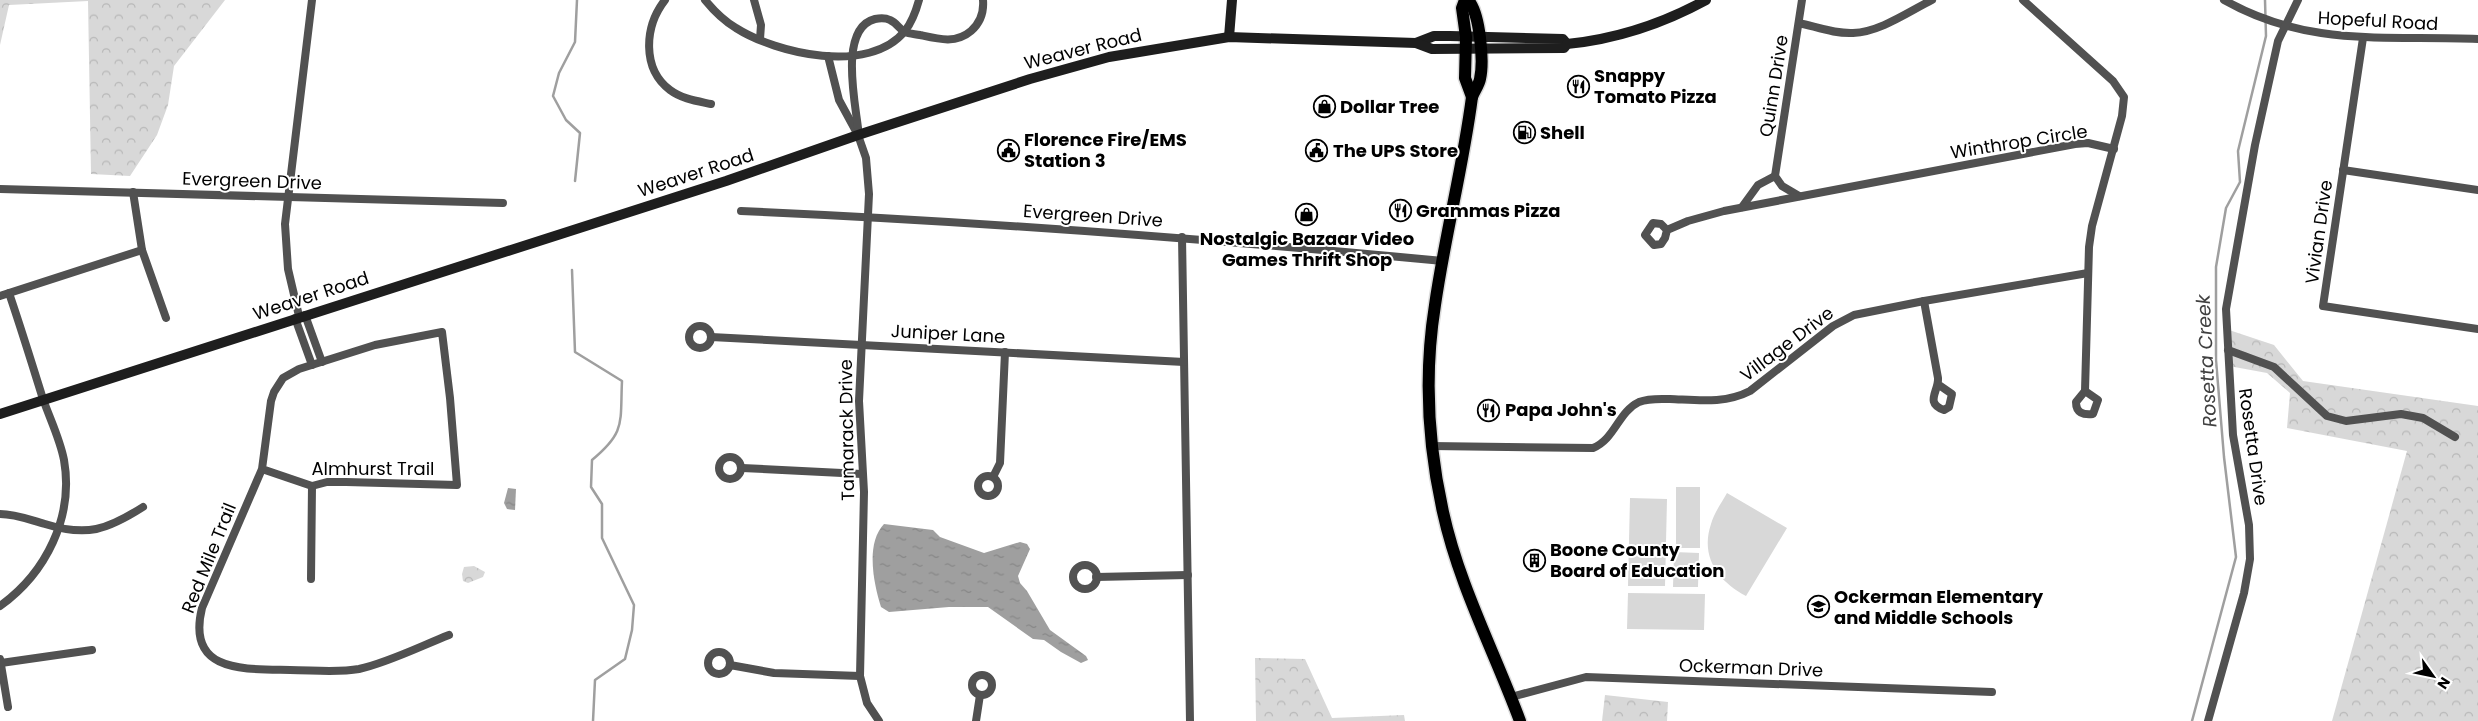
<svg xmlns="http://www.w3.org/2000/svg" width="2478" height="721" font-family="Poppins,sans-serif">
  <defs>
    <pattern id="forest-crowns" width="20" height="18" patternUnits="userSpaceOnUse" patternTransform="scale(1.25)"><rect width="20" height="18" fill="#d8d8d8"/><path d="M2 6a3 3 0 1 1 6 0M12 15a3 3 0 1 1 6 0" fill="none" stroke="#b8b8b8"/></pattern>
    <pattern id="water-ripples" width="26" height="14" patternUnits="userSpaceOnUse" patternTransform="scale(1.25)"><rect width="26" height="14" fill="#9f9f9f"/><path d="M2 4q2-2 4 0t4 0M15 11q2-2 4 0t4 0" fill="none" stroke="#878787"/></pattern>
  </defs>
  <rect width="100%" height="100%" fill="#fff"/>
  <g fill="#d8d8d8">
    <rect x="1676" y="487" width="24" height="61"/>
    <path d="M1727,493L1787,528L1746,596C1718,581 1700,557 1711,524C1714,513 1722,502 1727,493Z"/>
    <polygon points="1630,498 1667,499 1665,586 1628,586"/>
    <polygon points="1674,552 1699,553 1698,587 1673,587"/>
    <polygon points="1628,593 1705,594 1704,630 1627,629"/>
  </g>
  <g fill="url(#forest-crowns)">
    <polygon points="0,0 225,0 174,66 168,105 157,135 130,176 91,174 88,1 9,5 0,45"/>
    <polygon points="2226,329 2274,345 2303,381 2478,406 2478,721 2332,721 2407,451 2287,428 2290,393 2267,373 2229,366"/>
    <polygon points="474,566 485,572 483,577 468,583 463,581 462,574 464,567"/>
    <polygon points="1255,658 1305,659 1332,718 1404,715 1405,721 1256,721"/>
    <polygon points="1605,695 1668,702 1667,721 1602,721"/>
  </g>
  <g fill="url(#water-ripples)">
    <polygon points="508,488 516,489 515,510 507,509 504,503"/>
    <path d="M884,524L933,530L940,537L984,553L1020,542L1027,544L1030,549L1018,576L1020,583L1027,591L1050,630L1086,656L1088,660L1081,663L1061,652L1044,640L1033,639L988,607H949L889,612L881,607C874,584 865,544 884,524Z"/>
  </g>
  <g fill="none" stroke-linecap="round" stroke-linejoin="round">
    <g stroke="#9f9f9f" stroke-width="2.5">
      <polyline points="575,181 580,133 566,120 553,96 559,73 575,42 577,0"/>
      <path d="M572,270L575,352L622,381C620,423 626,432 592,460L591,487L602,504V538L634,605L632,630L625,659L595,680L593,721"/>
      <polyline points="2192,721 2236,557 2224,457 2216,360 2216,267 2226,208 2240,182 2238,151 2266,36 2265,0"/>
    </g>
    <defs>
      <g id="primary">
        <polyline points="1465,0 1462,8 1466,37 1465,78 1472,97"/>
        <path d="M1468,0C1480,13 1484,61 1480,79C1479,85 1474,91 1472,97C1463,167 1445,235 1435,305C1424,374 1428,445 1443,512C1459,585 1494,651 1520,721"/>
      </g>
    </defs>
    <use href="#primary" stroke="#dbdbdb" stroke-width="15"/>
    <g stroke="#515151" stroke-width="8">
      <path d="M665,0C644,27 642,69 670,90C682,99 697,101 711,104"/>
      <path d="M705,0C714,11 724,21 736,28C777,54 869,75 905,31C912,22 916,11 919,0"/>
      <polyline points="754,0 761,25 760,39"/>
      <path d="M2023,0L2113,81L2124,97L2122,116L2092,226L2089,247L2085,391L2076,402C2076,413 2083,415 2093,414L2098,400L2085,391"/>
      <path d="M2224,0C2309,48 2385,35 2478,39"/>
      <path d="M1799,23C1817,27 1835,34 1853,33C1880,32 1908,12 1932,0"/>
      <polyline points="2363,38 2323,306 2478,329"/>
      <polyline points="828,56 839,100 858,135 866,158 869,194 859,401 864,492 860,676 867,703 879,721"/>
      <path d="M858,128C855,101 839,28 875,19C880,18 886,18 890,20C897,23 899,29 905,32C909,34 916,34 920,35C938,39 956,44 971,31C980,23 984,12 983,0"/>
      <polyline points="2343,170 2478,190"/>
      <polyline points="0,189 503,203"/>
      <polyline points="133,192 142,250 166,318"/>
      <polyline points="1799,196 1782,186 1775,176 1802,0"/>
      <polyline points="1742,207 1758,185 1775,176"/>
      <path d="M741,211C975,221 1209,239 1443,261"/>
      <polyline points="1667,230 1665,238 1661,244 1654,245 1645,235 1653,223 1661,224 1667,230 1688,221 1724,211 2075,144 2088,143 2114,149"/>
      <polyline points="1182,237 1190,721"/>
      <polyline points="0,296 142,250"/>
      <path d="M1924,301L1938,378C1939,391 1924,403 1944,410L1949,407L1952,394L1939,385"/>
      <polyline points="305,315 322,362"/>
      <polyline points="299,316 288,269 285,224 312,0"/>
      <polyline points="295,318 312,365"/>
      <circle cx="700" cy="337" r="11"/>
      <polyline points="711,337 1184,362"/>
      <polyline points="2228,350 2274,367 2327,416 2346,421 2401,414 2423,418 2455,437"/>
      <path d="M1431,446L1593,448C1615,439 1618,412 1639,402C1649,398 1660,399 1670,399C1697,400 1725,404 1750,391L1833,326L1854,315L1924,301L2088,273"/>
      <circle cx="730" cy="468" r="11"/>
      <polyline points="742,468 862,474"/>
      <path d="M262,469L312,486L327,482H346L457,485L450,398L442,332L375,345L299,369L283,378L274,392L271,401L262,469L202,608C186,673 244,669 290,670C312,670 337,673 359,669C387,663 421,646 449,635"/>
      <circle cx="988" cy="486" r="10"/>
      <polyline points="993,477 1000,463 1005,352"/>
      <path d="M0,514C16,514 30,520 45,524C87,537 107,530 143,507"/>
      <circle cx="1085" cy="577" r="12"/>
      <polyline points="1096,577 1188,575"/>
      <polyline points="311,579 312,486"/>
      <path d="M0,606C46,573 74,517 64,460C60,439 50,419 43,399C32,364 21,328 9,293"/>
      <circle cx="719" cy="663" r="11"/>
      <polyline points="0,659 8,707"/>
      <polyline points="1,663 92,650"/>
      <polyline points="730,665 774,673 860,676"/>
      <circle cx="982" cy="685" r="10"/>
      <polyline points="1511,697 1586,677 1992,692"/>
      <polyline points="976,721 980,695"/>
      <polyline points="2208,721 2244,593 2250,559 2249,525 2233,435 2226,309 2255,145 2278,41 2298,0"/>
    </g>
    <g stroke="#1e1e1e" stroke-width="10">
      <polyline points="1229,37 1232,0"/>
      <polyline points="1416,43 1434,36 1450,36 1563,39 1567,44"/>
      <path d="M0,414L726,181L858,135L1030,79L1109,57L1229,37L1416,43L1432,49L1564,48L1567,44C1617,39 1662,24 1706,0"/>
    </g>
    <use href="#primary" stroke="#000" stroke-width="12"/>
  </g>
  <defs>
    <symbol id="restaurant-ring" viewBox="-11 -11 22 22"><circle r="9.5" fill="#fff" stroke="#000" stroke-width="1.5"/><path d="M-5-6h1v4h1v-4h1v4h1v-4h1v5L-1.5 .5V6h-2V.5L-5-1ZM5-6V6H3V1.5H1.5Q1.5-4 5-6Z" fill="#000"/></symbol>
    <symbol id="shop-ring" viewBox="-11 -11 22 22"><circle r="9.5" fill="#fff" stroke="#000" stroke-width="1.5"/><path d="M-5-2.5h2.3a2.7 3.5 0 0 1 5.4 0H5L5.5 6h-11ZM-1.5-2.5h3a1.5 2.3 0 0 0-3 0Z" fill="#000"/></symbol>
    <symbol id="fuel-ring" viewBox="-11 -11 22 22"><circle r="9.5" fill="#fff" stroke="#000" stroke-width="1.5"/><path d="M-5.5-6h7V0h2V4h1.3V-2.5L3-4.5l.8-.8L6-3V5H2.5V1h-1V6h-7ZM-4.2-4.7v3.2H.2V-4.7Z" fill="#000"/></symbol>
    <symbol id="civic-ring" viewBox="-11 -11 22 22"><circle r="9.5" fill="#fff" stroke="#000" stroke-width="1.5"/><path d="M-.6-6.5H3V-4.5H.6V-3L4-1V1h2V6H-6V1h2V-1L-.6-3ZM-1.2 2.5V6h2.4V2.5Z" fill="#000"/></symbol>
    <symbol id="building-ring" viewBox="-11 -11 22 22"><circle r="9.5" fill="#fff" stroke="#000" stroke-width="1.5"/><path d="M-4-6H4V6H1V3H-1V6H-4ZM-2.5-4.3h1.7v1.8h-1.7ZM.8-4.3h1.7v1.8H.8ZM-2.5-1h1.7V.8h-1.7ZM.8-1h1.7V.8H.8Z" fill="#000"/></symbol>
    <symbol id="school-ring" viewBox="-11 -11 22 22"><circle r="9.5" fill="#fff" stroke="#000" stroke-width="1.5"/><path d="M0-5L7-2L0 1L-7-2ZM-4 1L0 2.5L4 1V4Q0 6-4 4Z" fill="#000"/></symbol>
  </defs>
  <g fill-rule="evenodd">
    <use href="#restaurant-ring" x="1566" y="74" width="25" height="25"/>
    <use href="#shop-ring" x="1312" y="94" width="25" height="25"/>
    <use href="#fuel-ring" x="1512" y="120" width="25" height="25"/>
    <use href="#civic-ring" x="996" y="138" width="25" height="25"/>
    <use href="#civic-ring" x="1304" y="138" width="25" height="25"/>
    <use href="#restaurant-ring" x="1388" y="198" width="25" height="25"/>
    <use href="#shop-ring" x="1294" y="202" width="25" height="25"/>
    <use href="#restaurant-ring" x="1476" y="398" width="25" height="25"/>
    <use href="#building-ring" x="1522" y="548" width="25" height="25"/>
    <use href="#school-ring" x="1806" y="594" width="25" height="25"/>
  </g>
  <g text-anchor="middle" stroke-width="4" stroke-linejoin="round" paint-order="stroke">
    <g font-size="18" fill="#000" stroke="#fff">
      <text transform="translate(2378 21) rotate(3)" y="6">Hopeful Road</text>
      <text transform="translate(1083 49) rotate(-14)" y="6">Weaver Road</text>
      <text transform="translate(1774 86) rotate(-81)" y="6">Quinn Drive</text>
      <text transform="translate(2019 142) rotate(-9)" y="6">Winthrop Circle</text>
      <text transform="translate(696 173) rotate(-18)" y="6">Weaver Road</text>
      <text transform="translate(252 181) rotate(2)" y="6">Evergreen Drive</text>
      <text transform="translate(1093 216) rotate(4)" y="6">Evergreen Drive</text>
      <text transform="translate(2319 232) rotate(-82)" y="6">Vivian Drive</text>
      <text transform="translate(311 296) rotate(-18)" y="6">Weaver Road</text>
      <text transform="translate(948 334) rotate(3)" y="6">Juniper Lane</text>
      <text transform="translate(1787 344) rotate(-37)" y="6">Village Drive</text>
      <text transform="translate(847 430) rotate(-91)" y="6">Tamarack Drive</text>
      <text transform="translate(2253 447) rotate(82)" y="6">Rosetta Drive</text>
      <text x="373" y="475">Almhurst Trail</text>
      <text transform="translate(209 558) rotate(-68)" y="6">Red Mile Trail</text>
      <text transform="translate(1751 668) rotate(2)" y="6">Ockerman Drive</text>
    </g>
    <g font-size="18" font-weight="bold" fill="#000" stroke="#fff" text-anchor="start">
      <text x="1594" y="82">Snappy<tspan x="1594" dy="21">Tomato Pizza</tspan></text>
      <text x="1340" y="113">Dollar Tree</text>
      <text x="1540" y="139">Shell</text>
      <text x="1024" y="146">Florence Fire/EMS<tspan x="1024" dy="21">Station 3</tspan></text>
      <text x="1333" y="157">The UPS Store</text>
      <text x="1416" y="217">Grammas Pizza</text>
      <text x="1307" y="245" text-anchor="middle">Nostalgic Bazaar Video<tspan x="1307" dy="21">Games Thrift Shop</tspan></text>
      <text x="1505" y="416">Papa John's</text>
      <text x="1550" y="556">Boone County<tspan x="1550" dy="21">Board of Education</tspan></text>
      <text x="1834" y="603">Ockerman Elementary<tspan x="1834" dy="21">and Middle Schools</tspan></text>
    </g>
    <g font-size="19" font-style="italic" fill="#404040" stroke="#fff">
      <text transform="translate(2206 361) rotate(-93)" y="7">Rosetta Creek</text>
    </g>
  </g>
  <g transform="translate(2433 676) rotate(123)" stroke="#ffffff" stroke-width="4" paint-order="stroke">
  <path d="M0-4L9 19L0 12L-9 19Z" fill="#000000"/>
  <text y="-8" font-size="14" font-weight="bold" text-anchor="middle" fill="#000000">N</text>
  </g>
</svg>
